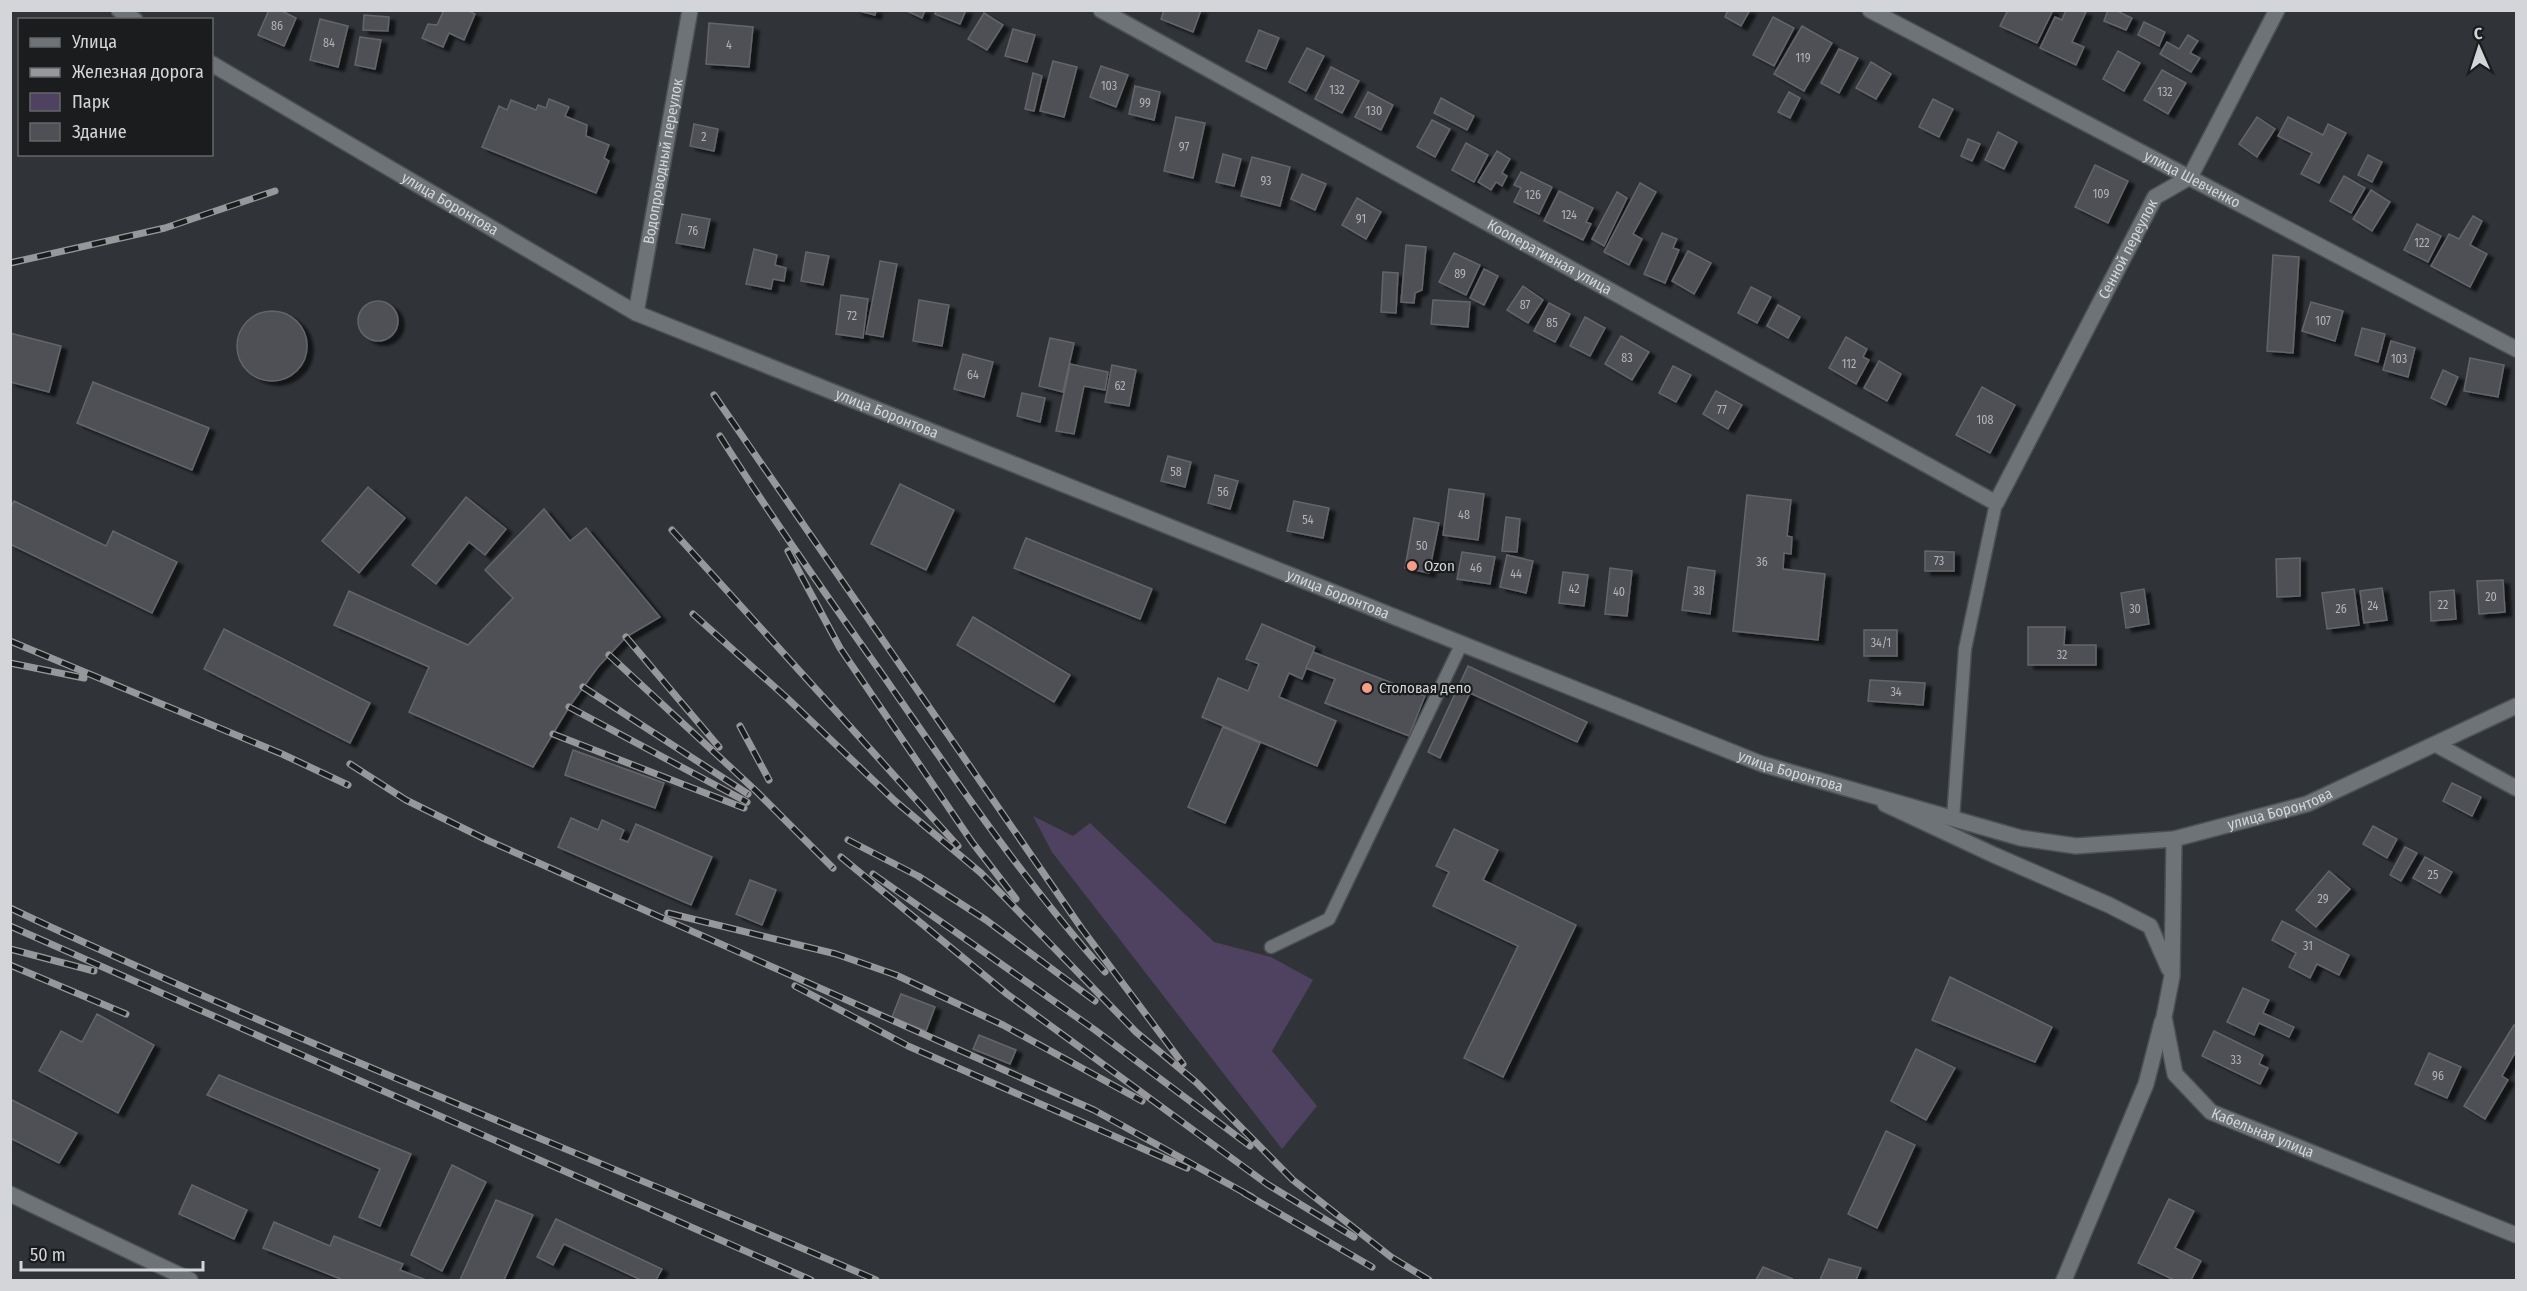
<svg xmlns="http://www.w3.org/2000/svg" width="2527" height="1291" font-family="'Fira Sans Condensed',sans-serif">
  <defs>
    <filter id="shadow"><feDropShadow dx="6" dy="4" stdDeviation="1.5" flood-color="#0009"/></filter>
  </defs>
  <rect width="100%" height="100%" fill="#303438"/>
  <polygon fill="#4e4260" points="1033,816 1073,836 1090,823 1214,942 1271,957 1313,980 1272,1051 1317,1106 1282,1149 1052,852"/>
  <g fill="#4f5056" stroke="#64656b" stroke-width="1.5" filter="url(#shadow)">
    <polygon points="269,10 280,10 296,18 284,46 258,35"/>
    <polygon points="444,10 467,10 475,14 464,40 449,33 443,47 422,38 428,24 437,25"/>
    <polygon points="855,10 876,10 875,15"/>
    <polygon points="905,10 925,10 922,18"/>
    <polygon points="936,10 966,10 960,24 935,14"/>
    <polygon points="1164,10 1201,10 1193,32 1161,19"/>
    <polygon points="1728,10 1750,10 1741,26 1725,17"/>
    <polygon points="2008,10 2053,10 2037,43 2000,26"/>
    <polygon points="2066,10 2086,12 2072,42 2084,47 2076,65 2040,48 2055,17 2062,20"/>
    <polygon points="2108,10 2115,10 2132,18 2126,30 2104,21"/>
    <polygon points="984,13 1003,25 987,50 968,39"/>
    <polygon points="364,15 389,17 388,31 363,30"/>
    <polygon points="1773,17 1794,28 1774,66 1753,55"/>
    <polygon points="320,19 348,26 338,67 310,60"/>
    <polygon points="2144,22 2165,32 2159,46 2138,35"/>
    <polygon points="709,23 753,27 749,67 706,64"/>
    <polygon points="1802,26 1832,43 1804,91 1774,74"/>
    <polygon points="1013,29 1035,35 1027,62 1005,56"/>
    <polygon points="1259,30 1279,38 1266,69 1246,61"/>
    <polygon points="2188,35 2198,41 2190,53 2200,58 2191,72 2160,54 2167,42 2179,49"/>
    <polygon points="360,37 381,40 375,69 355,65"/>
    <polygon points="1307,48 1324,56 1306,91 1289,82"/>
    <polygon points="1839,49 1858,58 1839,93 1821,83"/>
    <polygon points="2118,51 2140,63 2124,91 2103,79"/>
    <polygon points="1053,61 1077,67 1064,117 1040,111"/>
    <polygon points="1871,62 1891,74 1876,99 1856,88"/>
    <polygon points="1101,66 1128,75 1116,107 1090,97"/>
    <polygon points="1331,67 1359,81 1342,113 1315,99"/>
    <polygon points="2162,70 2186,83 2168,114 2144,100"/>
    <polygon points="1033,73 1042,76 1034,111 1025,109"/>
    <polygon points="1135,86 1160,92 1154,120 1129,114"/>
    <polygon points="1368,92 1393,105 1381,130 1355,117"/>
    <polygon points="1789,92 1800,98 1790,118 1778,112"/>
    <polygon points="1441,98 1474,116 1467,130 1434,113"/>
    <polygon points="549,99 569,107 565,116 587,125 586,136 609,145 604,158 609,161 596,193 482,147 499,106 507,110 511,100 536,110 538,105 546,108"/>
    <polygon points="1933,99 1953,109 1939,137 1919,127"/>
    <polygon points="1176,117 1205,123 1193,178 1164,171"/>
    <polygon points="2257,117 2275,129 2257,157 2239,144"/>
    <polygon points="2288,117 2323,135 2328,124 2346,133 2319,183 2301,174 2312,153 2278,136"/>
    <polygon points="1432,120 1450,129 1435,157 1417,147"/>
    <polygon points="694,124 718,129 714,151 690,146"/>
    <polygon points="1998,132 2017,142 2004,169 1985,160"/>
    <polygon points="1968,139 1980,144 1972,161 1961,156"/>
    <polygon points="1466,143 1488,155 1474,182 1452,170"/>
    <polygon points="1497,151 1510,159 1502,173 1507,176 1502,186 1496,182 1491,190 1478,182"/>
    <polygon points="1223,154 1241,159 1234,186 1216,182"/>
    <polygon points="2368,155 2382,162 2372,182 2358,175"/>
    <polygon points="1252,157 1290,167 1280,206 1241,196"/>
    <polygon points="2095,165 2128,181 2108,223 2075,207"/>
    <polygon points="1521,172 1552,187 1539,214 1514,202 1521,188 1514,185"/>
    <polygon points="1302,174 1326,184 1315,210 1291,199"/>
    <polygon points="2344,176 2365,188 2351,213 2330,201"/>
    <polygon points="1640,183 1656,192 1633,234 1642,239 1629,265 1604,252"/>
    <polygon points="2371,190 2390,202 2372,231 2353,219"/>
    <polygon points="1559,191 1593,208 1586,222 1591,224 1583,240 1544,221"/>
    <polygon points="1617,192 1627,198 1604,246 1592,239"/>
    <polygon points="1357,198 1381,212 1366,239 1342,225"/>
    <polygon points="682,214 710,219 704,248 676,243"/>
    <polygon points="2473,216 2482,221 2470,245 2487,254 2470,287 2431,266 2449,234 2459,239"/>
    <polygon points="2417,224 2441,236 2428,262 2404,250"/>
    <polygon points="1662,233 1677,239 1673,248 1679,250 1665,283 1644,274"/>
    <polygon points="1406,245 1426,247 1422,290 1415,293 1414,303 1401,302"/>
    <polygon points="754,249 777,255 775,265 786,268 784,281 773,279 771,289 746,284"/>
    <polygon points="1688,251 1711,263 1694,294 1672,281"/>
    <polygon points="806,252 829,256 823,285 801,281"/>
    <polygon points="1454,253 1480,265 1466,295 1439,282"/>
    <polygon points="2273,255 2299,257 2293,353 2267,351"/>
    <polygon points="880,261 897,264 883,337 866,334"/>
    <polygon points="1484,269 1498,276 1484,305 1470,298"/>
    <polygon points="1383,272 1398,273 1396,313 1381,312"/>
    <polygon points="1523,286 1543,300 1528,323 1507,310"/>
    <polygon points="1751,287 1771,297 1757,323 1738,313"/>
    <polygon points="841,295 868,299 863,338 836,334"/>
    <polygon points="919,300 949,305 942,346 913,341"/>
    <polygon points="1433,300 1470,302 1468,327 1431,324"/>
    <circle cx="378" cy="321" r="20"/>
    <polygon points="2311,302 2343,311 2335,341 2302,331"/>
    <polygon points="1549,303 1570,314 1555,342 1534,331"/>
    <polygon points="1778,305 1800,317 1788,338 1767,326"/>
    <circle cx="272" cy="346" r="35"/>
    <polygon points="1585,317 1605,328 1590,356 1570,346"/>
    <polygon points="2362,328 2385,334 2378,362 2355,355"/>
    <polygon points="10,333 61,346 49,392 10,382"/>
    <polygon points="1621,336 1649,352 1632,380 1605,364"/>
    <polygon points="1846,337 1867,349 1863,357 1869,360 1856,384 1829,368"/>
    <polygon points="1050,338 1074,343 1063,392 1039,386"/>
    <polygon points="2391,341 2415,348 2408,377 2383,370"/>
    <polygon points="963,354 993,362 984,397 954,389"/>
    <polygon points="2470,358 2504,365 2498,397 2464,391"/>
    <polygon points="1879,361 1901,374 1887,401 1864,388"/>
    <polygon points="1070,364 1108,372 1105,390 1084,386 1074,434 1056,431"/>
    <polygon points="1112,365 1136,370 1129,406 1105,402"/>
    <polygon points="1673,366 1691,375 1676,402 1659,393"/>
    <polygon points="2443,370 2458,377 2446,405 2431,398"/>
    <polygon points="93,382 209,428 192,470 77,423"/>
    <polygon points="1982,387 2015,405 1990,453 1956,435"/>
    <polygon points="1716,391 1742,405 1728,429 1703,414"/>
    <polygon points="1022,393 1045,398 1040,422 1017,416"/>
    <polygon points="1168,456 1191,462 1185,487 1161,481"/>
    <polygon points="1215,475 1238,481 1230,509 1208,503"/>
    <polygon points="900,484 954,510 926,570 871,544"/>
    <polygon points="368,487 405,518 359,573 322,541"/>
    <polygon points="1449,489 1484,494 1478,540 1443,535"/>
    <polygon points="1747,495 1791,500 1787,536 1792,537 1791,554 1784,553 1783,569 1825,574 1818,640 1733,631"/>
    <polygon points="466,497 506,529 485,555 469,542 436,584 412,565"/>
    <polygon points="14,501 106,546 113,531 177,562 152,613 10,544 10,508"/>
    <polygon points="1294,501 1329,508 1323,538 1287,531"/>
    <polygon points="544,509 570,541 586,528 660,617 626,637 598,667 569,707 533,767 409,712 429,667 334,625 349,591 468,645 513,598 485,570"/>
    <polygon points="1506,517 1520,519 1517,552 1502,551"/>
    <polygon points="1414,518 1439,523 1429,573 1405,568"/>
    <polygon points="1026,538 1152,589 1140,619 1014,568"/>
    <polygon points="1925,551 1954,552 1954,571 1925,571"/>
    <polygon points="1462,552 1495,557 1490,584 1457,579"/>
    <polygon points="1507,555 1533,561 1526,593 1500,587"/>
    <polygon points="2300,558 2300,596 2277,597 2276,559"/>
    <polygon points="1688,567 1715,571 1710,614 1682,610"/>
    <polygon points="1610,568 1632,571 1627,616 1605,614"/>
    <polygon points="1563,572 1588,575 1584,606 1559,603"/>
    <polygon points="2503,580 2505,612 2479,614 2477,581"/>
    <polygon points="2382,588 2387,620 2364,623 2360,591"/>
    <polygon points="2144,589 2149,624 2126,628 2121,593"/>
    <polygon points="2354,589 2359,625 2327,629 2322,593"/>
    <polygon points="2454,590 2456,619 2431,621 2430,592"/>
    <polygon points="973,617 1070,675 1054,702 957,645"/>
    <polygon points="1262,624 1315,647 1302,679 1289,673 1279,697 1336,721 1317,766 1202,717 1218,678 1248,691 1259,664 1246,659"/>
    <polygon points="2028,627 2065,627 2064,645 2096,645 2096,665 2028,665"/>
    <polygon points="224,629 370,703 350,743 204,669"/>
    <rect x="1864" y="630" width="33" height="26"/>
    <polygon points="1313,652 1425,696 1409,736 1325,703 1335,679 1306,668"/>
    <polygon points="1468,666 1587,722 1577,742 1470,693 1440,758 1428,752"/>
    <polygon points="1870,680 1925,683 1923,705 1868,701"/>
    <polygon points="1223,727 1260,743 1225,823 1188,807"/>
    <polygon points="573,750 664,783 655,808 565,775"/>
    <polygon points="2452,783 2481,797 2472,816 2443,801"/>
    <polygon points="571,818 598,830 602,820 624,830 620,839 628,842 636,824 712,857 691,905 558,847"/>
    <polygon points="2373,826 2397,839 2387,858 2363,844"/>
    <polygon points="1454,829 1498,850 1483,880 1576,925 1503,1077 1464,1058 1518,946 1433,906 1449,872 1436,866"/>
    <polygon points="2405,847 2417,853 2401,881 2390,875"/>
    <polygon points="2425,857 2452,872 2440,893 2413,878"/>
    <polygon points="2329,871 2350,889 2316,927 2296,910"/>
    <polygon points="750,880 776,890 762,925 736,914"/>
    <polygon points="2282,921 2349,955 2339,975 2317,964 2310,978 2289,967 2296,953 2272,940"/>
    <polygon points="1950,977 2052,1027 2035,1062 1932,1020"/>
    <polygon points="2243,988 2269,1000 2263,1013 2294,1027 2289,1037 2259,1023 2254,1035 2227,1022"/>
    <polygon points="901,994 935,1007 926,1031 892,1017"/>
    <polygon points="97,1014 154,1045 118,1113 39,1071 61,1031 82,1042"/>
    <polygon points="2514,1025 2516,1027 2516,1051 2502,1076 2508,1080 2485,1119 2464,1106"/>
    <polygon points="2214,1031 2263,1055 2259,1064 2268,1068 2260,1084 2202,1056"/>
    <polygon points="979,1035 1016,1050 1010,1064 973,1049"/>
    <polygon points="1916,1049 1955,1068 1926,1120 1891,1101"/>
    <polygon points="2429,1053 2461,1067 2447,1098 2415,1084"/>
    <polygon points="219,1075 411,1154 380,1226 359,1217 380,1169 207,1095"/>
    <polygon points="10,1099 77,1133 59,1163 10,1138"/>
    <polygon points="1886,1131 1915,1145 1877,1228 1848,1214"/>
    <polygon points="452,1165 486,1182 442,1271 411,1255"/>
    <polygon points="192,1185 247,1210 234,1239 179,1214"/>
    <polygon points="2169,1199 2194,1211 2175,1248 2201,1261 2191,1280 2174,1280 2138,1263"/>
    <polygon points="496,1200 533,1215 504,1280 460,1280"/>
    <polygon points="556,1219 662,1269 656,1280 641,1280 564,1244 553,1265 537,1257"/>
    <polygon points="274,1222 330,1246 334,1236 403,1264 400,1270 426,1280 343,1280 263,1248"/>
    <polygon points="1829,1259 1861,1268 1856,1280 1820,1280"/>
    <polygon points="1763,1267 1793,1279 1756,1280"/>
  </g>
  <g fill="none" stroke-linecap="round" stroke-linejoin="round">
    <defs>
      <g id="lane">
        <polyline points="1953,819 1965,649 1996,503"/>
        <polyline points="1271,947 1329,919 1462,643"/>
      </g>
      <g id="street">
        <path id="s1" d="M1101,10L1996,503L2155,197L2190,177L2277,10"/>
        <path id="s2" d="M1870,10L2516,349"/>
        <path id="s3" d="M636,313L690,10"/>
        <polyline points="2437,745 2516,788"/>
        <polyline points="1885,804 1994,855 2109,905 2150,926 2169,969"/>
        <path id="s4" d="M2174,839L2172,976L2164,1017L2175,1074L2211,1112L2516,1235"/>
        <polyline points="2064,1280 2146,1084 2162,1022"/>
      </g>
      <g id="secondary">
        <polyline points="119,10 135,20"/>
        <path id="s5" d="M212,64L636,313L1762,764L2021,838L2076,846L2174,839L2307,804L2516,706"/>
        <polyline points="10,1194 190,1280"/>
      </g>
    </defs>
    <use href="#lane" stroke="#4c5053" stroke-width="15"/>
    <use href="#street" stroke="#4c5053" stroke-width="18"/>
    <use href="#secondary" stroke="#4c5053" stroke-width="18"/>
    <use href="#lane" stroke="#6e7377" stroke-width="12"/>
    <use href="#street" stroke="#6e7377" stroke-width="15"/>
    <use href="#secondary" stroke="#6e7377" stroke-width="15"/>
    <defs>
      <g id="rail">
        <polyline points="10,263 165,228 275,191"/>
        <polyline points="714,395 1082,929 1183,1064"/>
        <path d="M720,436C773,520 830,600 887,681C956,781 1024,881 1105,972"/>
        <polyline points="672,530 958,846"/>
        <polyline points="788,551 840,648 972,842 1016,899"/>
        <polyline points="693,614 787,698 895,801 981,873 1136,1032 1197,1083 1293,1180 1391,1257 1429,1280"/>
        <polyline points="626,637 719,747"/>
        <polyline points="10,641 282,754 348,785"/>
        <polyline points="609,655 755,790 833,868"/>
        <polyline points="10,663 84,678"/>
        <polyline points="583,687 748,794"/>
        <polyline points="569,707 747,802"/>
        <polyline points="740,726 769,780"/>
        <polyline points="553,734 744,808"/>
        <polyline points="350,764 406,800 487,840 1094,1110 1252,1197"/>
        <polyline points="848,840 918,876 986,920 1095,1001"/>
        <polyline points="841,857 1007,994 1267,1184 1354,1237"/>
        <polyline points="873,874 1095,1030 1250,1146"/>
        <path d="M10,908C294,1042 588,1155 876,1280"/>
        <polyline points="668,913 836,954 896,975 1003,1025 1142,1101"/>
        <polyline points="10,926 811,1280"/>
        <polyline points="10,949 94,971"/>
        <polyline points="10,965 126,1014"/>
        <polyline points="795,986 908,1046 1187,1168"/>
        <polyline points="1244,1193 1372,1267"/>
      </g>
    </defs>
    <use href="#rail" stroke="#96989c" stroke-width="7"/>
    <use href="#rail" stroke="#1a1c1d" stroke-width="4.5" stroke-dasharray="14" stroke-linecap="butt"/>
  </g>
  <g fill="#f49e8a" stroke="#1a1c1d" stroke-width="2">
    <circle cx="1412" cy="566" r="6"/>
    <circle cx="1367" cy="688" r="6"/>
  </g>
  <g text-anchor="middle" stroke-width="4.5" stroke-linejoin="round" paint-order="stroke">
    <g font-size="12" fill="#b2b4b8">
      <text x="277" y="30">86</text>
      <text x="329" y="47">84</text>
      <text x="729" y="49">4</text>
      <text x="1803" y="62">119</text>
      <text x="1109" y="90">103</text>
      <text x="1337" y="94">132</text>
      <text x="2165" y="96">132</text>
      <text x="1145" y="107">99</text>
      <text x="1374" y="115">130</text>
      <text x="704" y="141">2</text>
      <text x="1184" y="151">97</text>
      <text x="1266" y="185">93</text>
      <text x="2101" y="198">109</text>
      <text x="1533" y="199">126</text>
      <text x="1569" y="219">124</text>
      <text x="1361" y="223">91</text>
      <text x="693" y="235">76</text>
      <text x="2422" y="247">122</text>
      <text x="1460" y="278">89</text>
      <text x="1525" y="309">87</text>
      <text x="852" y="320">72</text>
      <text x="2323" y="325">107</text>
      <text x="1552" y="327">85</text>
      <text x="1627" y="362">83</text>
      <text x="2399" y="363">103</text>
      <text x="1849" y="368">112</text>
      <text x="973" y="379">64</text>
      <text x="1120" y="390">62</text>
      <text x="1722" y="414">77</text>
      <text x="1985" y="424">108</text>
      <text x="1176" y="476">58</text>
      <text x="1223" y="496">56</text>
      <text x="1464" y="519">48</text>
      <text x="1308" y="524">54</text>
      <text x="1422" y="550">50</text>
      <text x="1939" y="565">73</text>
      <text x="1762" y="566">36</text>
      <text x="1476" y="572">46</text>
      <text x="1516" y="578">44</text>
      <text x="1574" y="593">42</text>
      <text x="1699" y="595">38</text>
      <text x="1619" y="596">40</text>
      <text x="2491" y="601">20</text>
      <text x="2443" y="609">22</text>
      <text x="2373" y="610">24</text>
      <text x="2135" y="613">30</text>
      <text x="2341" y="613">26</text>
      <text x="1881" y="647">34/1</text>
      <text x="2062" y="659">32</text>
      <text x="1896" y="696">34</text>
      <text x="2433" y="879">25</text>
      <text x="2323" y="903">29</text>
      <text x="2308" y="950">31</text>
      <text x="2236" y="1064">33</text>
      <text x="2438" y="1080">96</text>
    </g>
    <g font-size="15" fill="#d3d5d8" stroke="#1a1c1d">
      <text dy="5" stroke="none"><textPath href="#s3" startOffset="154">Водопроводный переулок</textPath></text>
      <text dy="5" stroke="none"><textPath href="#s2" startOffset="364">улица Шевченко</textPath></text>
      <text dy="5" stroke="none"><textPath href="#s5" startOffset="276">улица Боронтова</textPath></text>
      <text dy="5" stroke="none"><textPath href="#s1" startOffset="1308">Сенной переулок</textPath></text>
      <text dy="5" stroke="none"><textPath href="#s1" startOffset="512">Кооперативная улица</textPath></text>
      <text dy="5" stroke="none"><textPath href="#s5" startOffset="762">улица Боронтова</textPath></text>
      <text dy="5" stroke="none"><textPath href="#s5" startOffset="1248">улица Боронтова</textPath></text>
      <text dy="5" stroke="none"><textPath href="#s5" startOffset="1734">улица Боронтова</textPath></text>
      <text dy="5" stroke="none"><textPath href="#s5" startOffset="2238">улица Боронтова</textPath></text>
      <text dy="5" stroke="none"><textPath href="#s4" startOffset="345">Кабельная улица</textPath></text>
    </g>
    <g font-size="15" fill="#d3d5d8" stroke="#1a1c1d" text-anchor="start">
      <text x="1424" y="571">Ozon</text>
      <text x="1379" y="693">Столовая депо</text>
    </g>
  </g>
  <rect width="2527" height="1291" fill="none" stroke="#d3d5d8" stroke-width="24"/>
  <rect x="18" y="18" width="195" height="138" fill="#1a1c1d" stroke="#646668" stroke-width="1.5"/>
  <rect x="30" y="38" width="30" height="9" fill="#6e7377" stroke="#646668" stroke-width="1.5"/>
  <text x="72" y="48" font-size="18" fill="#d3d5d8">Улица</text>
  <rect x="30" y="68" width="30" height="9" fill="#96989c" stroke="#646668" stroke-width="1.5"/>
  <text x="72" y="78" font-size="18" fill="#d3d5d8">Железная дорога</text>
  <rect x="30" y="93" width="30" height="18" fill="#4e4260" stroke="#646668" stroke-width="1.5"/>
  <text x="72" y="108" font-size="18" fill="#d3d5d8">Парк</text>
  <rect x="30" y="123" width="30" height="18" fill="#4f5056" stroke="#646668" stroke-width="1.5"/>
  <text x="72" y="138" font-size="18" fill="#d3d5d8">Здание</text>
  <g transform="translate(2479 48) rotate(357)" stroke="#1a1c1d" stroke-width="4.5" paint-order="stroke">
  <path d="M0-4.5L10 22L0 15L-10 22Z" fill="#d3d5d8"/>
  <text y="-9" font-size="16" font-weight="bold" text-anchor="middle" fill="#d3d5d8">С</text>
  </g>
  <path d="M21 1261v9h182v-9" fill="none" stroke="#d3d5d8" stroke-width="3"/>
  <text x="30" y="1261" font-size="18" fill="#d3d5d8" stroke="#1a1c1d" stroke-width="4.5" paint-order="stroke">50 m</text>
</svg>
